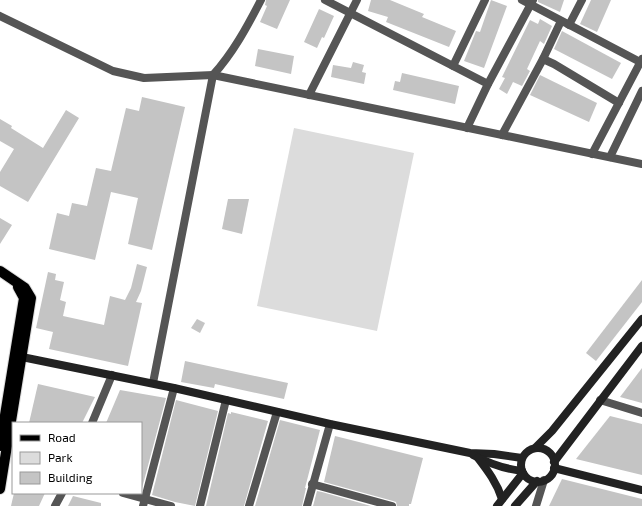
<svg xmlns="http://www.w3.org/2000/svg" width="642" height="506" font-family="'Exo 2',sans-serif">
  <rect width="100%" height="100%" fill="#fff"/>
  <polygon fill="#dcdcdc" points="294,128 414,153 377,331 257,306"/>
  <g fill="#c4c4c4">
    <polygon points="266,0 290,0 277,29 260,22 267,6 265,5"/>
    <polygon points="371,0 390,0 424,14 422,17 456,31 449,47 386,22 388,17 368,11"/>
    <polygon points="491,0 507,6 484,68 464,61 476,31 480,32"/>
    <polygon points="538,0 564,0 560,12 538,2"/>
    <polygon points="591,0 611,0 597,32 580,24"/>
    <polygon points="319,9 334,16 324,38 322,37 317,48 304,42"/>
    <polygon points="540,19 552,26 544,44 540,41 527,69 530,71 522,86 513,82 507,94 499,89 505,78 502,77 530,20 538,24"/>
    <polygon points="562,31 621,63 612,79 554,49"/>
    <polygon points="258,49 294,56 291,74 255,66"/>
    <polygon points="353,62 364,65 362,72 366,73 364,84 331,77 333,65 351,68"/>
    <polygon points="402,73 459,86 455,104 393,90 395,81 400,82"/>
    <polygon points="540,75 597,103 589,122 530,95"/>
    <polygon points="142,97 185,107 152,250 128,244 138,198 111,192 95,260 49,249 57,213 69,216 72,203 87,206 96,168 111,171 126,108 139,111"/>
    <polygon points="66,110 79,118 28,202 0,186 0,172 14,149 0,141 0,119 12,126 11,128 43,148"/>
    <polygon points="228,199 249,199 242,234 222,229"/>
    <polygon points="0,218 12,225 0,244"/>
    <polygon points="137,264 147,267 141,291 136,302 142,303 128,366 49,349 53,332 36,328 48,272 56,274 55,280 64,282 60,300 66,302 63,316 104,325 110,296 125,300 131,288"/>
    <polygon points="642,280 642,302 596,361 586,353"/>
    <polygon points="197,319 205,323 200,333 191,328"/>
    <polygon points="185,361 288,383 284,399 215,384 214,388 181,382"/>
    <polygon points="642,368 642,403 620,397"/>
    <polygon points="38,384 95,397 82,423 29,423"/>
    <polygon points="120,390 166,398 141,492 141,423 106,423"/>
    <polygon points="176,400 218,411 195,506 175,502 152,495"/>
    <polygon points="231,412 268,421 244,506 206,506 228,413 231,414"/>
    <polygon points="610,416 642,424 642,475 576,459"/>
    <polygon points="280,420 320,430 305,488 306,488 302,506 255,506"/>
    <polygon points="335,436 423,458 411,504 409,504 409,506 397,506 396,502 393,501 324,482"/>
    <polygon points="562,479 642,499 642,506 549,506"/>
    <polygon points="317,491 322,492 371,506 313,506"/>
    <polygon points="14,493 45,493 39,506 11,506"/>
    <polygon points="73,496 101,503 101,506 68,506"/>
  </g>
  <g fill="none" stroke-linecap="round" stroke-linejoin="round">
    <defs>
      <g id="primary">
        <polyline points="0,271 25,288 31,298 0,489"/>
        <polyline points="0,446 24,298 18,287"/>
      </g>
    </defs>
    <use href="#primary" stroke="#dbdbdb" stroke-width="12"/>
    <g stroke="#555" stroke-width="8">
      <polyline points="325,0 488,84"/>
      <polyline points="522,0 642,63"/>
      <polyline points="0,16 113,71 144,78 213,75 642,164"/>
      <polyline points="569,25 582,0"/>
      <polyline points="543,59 561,21"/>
      <polyline points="453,66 485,0"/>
      <polyline points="309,95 357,0"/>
      <polyline points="467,128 488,84 533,0"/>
      <polyline points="502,135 543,59 554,64 619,103"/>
      <polyline points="592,154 642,59"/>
      <polyline points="610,157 642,91"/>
      <path d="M153,383L213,75C233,53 247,27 261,0"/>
      <polyline points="600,400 642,413"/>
      <polyline points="92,423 112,375"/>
      <polyline points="312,484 392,506"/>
      <polyline points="123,493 171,506"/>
      <polyline points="55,506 62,493"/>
      <polyline points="143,506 174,388"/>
      <polyline points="200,506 226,400"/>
      <polyline points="249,506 277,412"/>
      <polyline points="307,506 330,424"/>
      <polyline points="536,506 544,480"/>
    </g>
    <g stroke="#222" stroke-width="8">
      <polyline points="17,356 174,388 330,424 470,453 494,454 522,458"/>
      <polyline points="535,448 552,431 642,319"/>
      <circle cx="538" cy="465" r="17"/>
      <path d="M473,455C488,463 505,469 522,471"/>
      <path d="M478,458C488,471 497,483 502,499"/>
      <polyline points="554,462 642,346"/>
      <polyline points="554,468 642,490"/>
      <polyline points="497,506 523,473"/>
      <polyline points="515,506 537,481"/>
    </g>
    <use href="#primary" stroke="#000" stroke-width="10"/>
  </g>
  <rect x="12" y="422" width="130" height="72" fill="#ffffff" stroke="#999999"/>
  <rect x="20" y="435" width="20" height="6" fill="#000000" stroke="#999999"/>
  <text x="48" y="442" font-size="12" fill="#000000">Road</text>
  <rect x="20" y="452" width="20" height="12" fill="#dcdcdc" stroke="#999999"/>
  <text x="48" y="462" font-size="12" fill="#000000">Park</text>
  <rect x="20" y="472" width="20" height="12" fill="#c4c4c4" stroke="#999999"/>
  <text x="48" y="482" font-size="12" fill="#000000">Building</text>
</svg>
